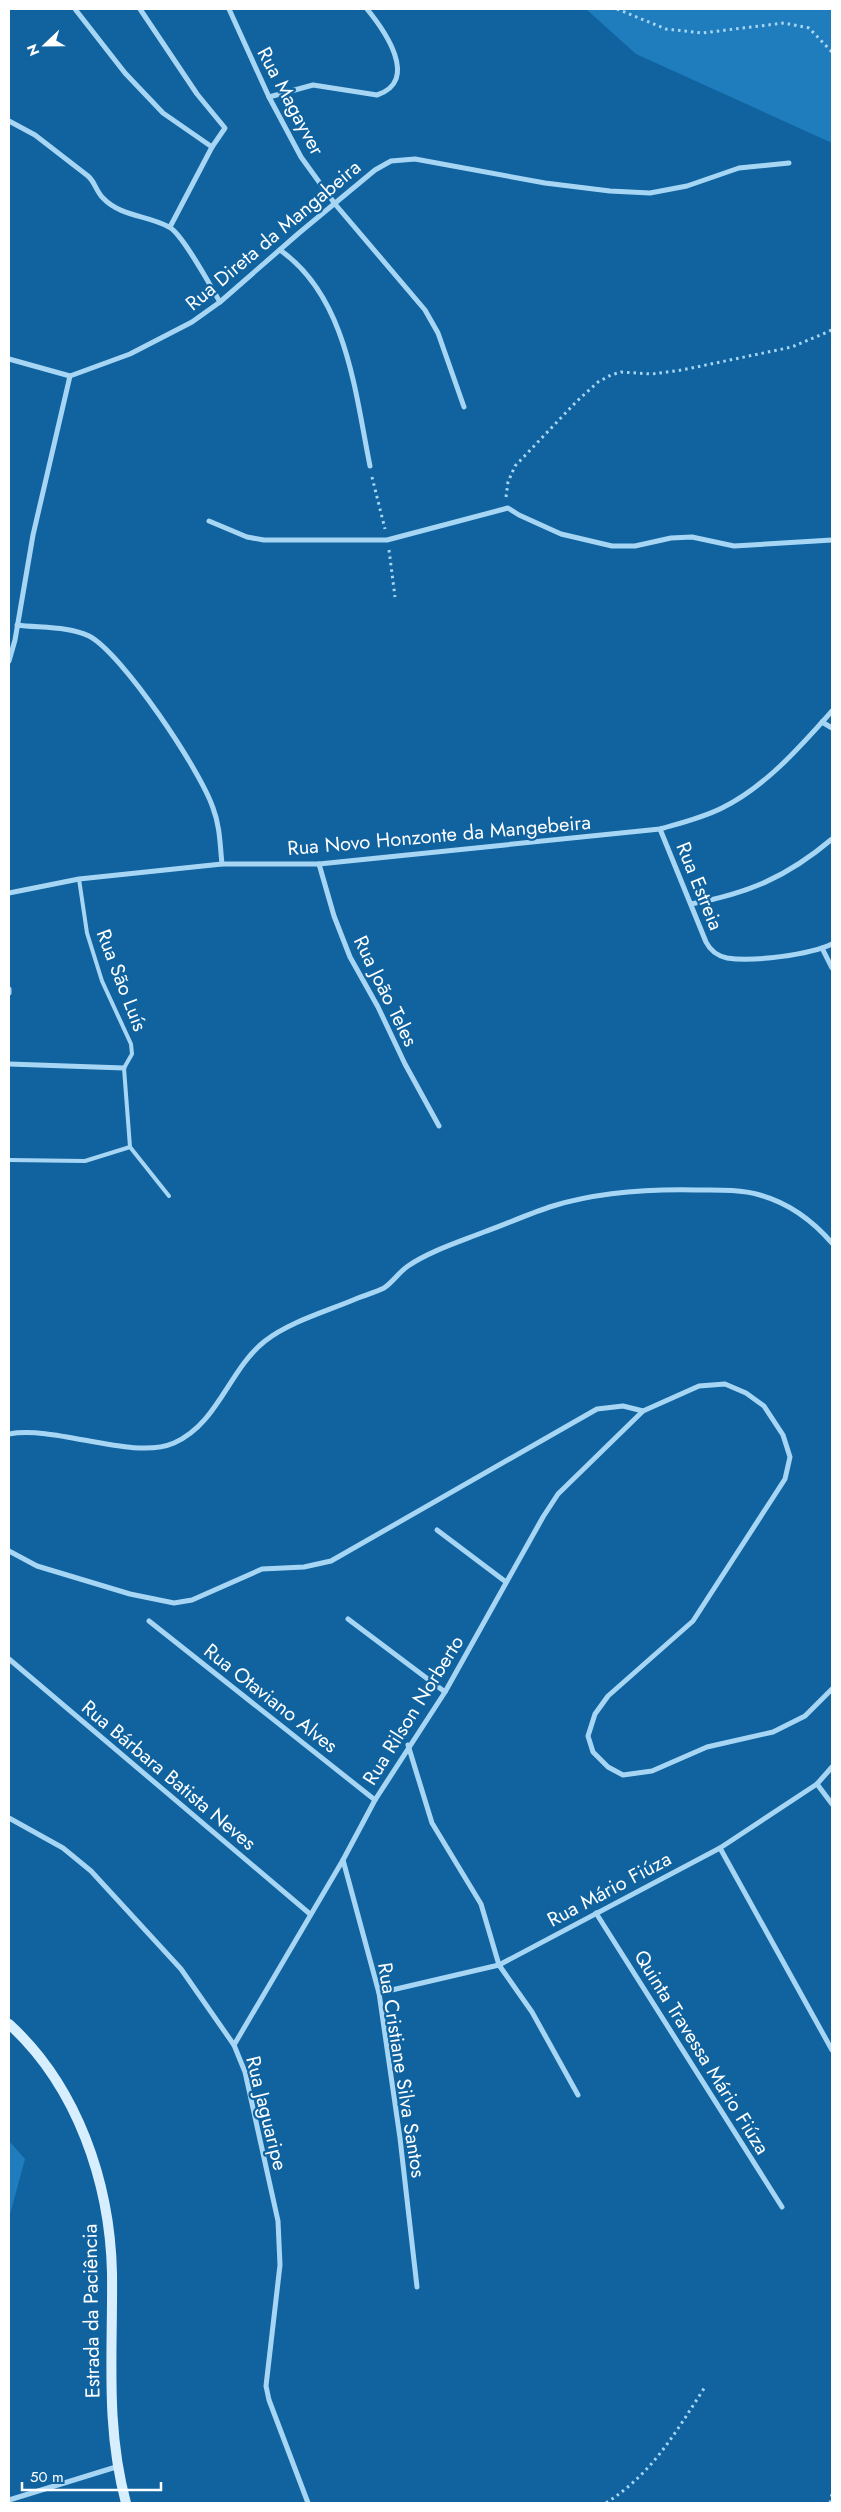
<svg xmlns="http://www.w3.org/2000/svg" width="841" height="2512" font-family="Jost,sans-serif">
  <rect width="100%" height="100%" fill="#10639f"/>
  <g fill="#1f7dbd">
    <polygon points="586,9 832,9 832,143 636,54"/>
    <polygon points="9,2141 25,2159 9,2218"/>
  </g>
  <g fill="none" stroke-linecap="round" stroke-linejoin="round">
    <g stroke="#a7d6f5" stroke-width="3" stroke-dasharray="2.5 4" stroke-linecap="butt">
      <polyline points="617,9 666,29 702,33 784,23 809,28 832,52"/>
      <polyline points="372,477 385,529"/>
      <polyline points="506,497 508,482 515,466 577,401 598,382 611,375 621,372 652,374 682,370 792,347 832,330"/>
      <polyline points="389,550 395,597"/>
      <path d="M606,2503C653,2473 675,2433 705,2387"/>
      <polyline points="830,2503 832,2494"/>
    </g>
    <g stroke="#a7d6f5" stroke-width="4">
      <polyline points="79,879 87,933 102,981 131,1044 132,1054 124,1068 130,1147 169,1196"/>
      <polyline points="9,1160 85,1161 130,1147"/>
    </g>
    <g stroke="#a7d6f5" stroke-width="5">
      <polyline points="75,9 125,73 163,113 212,147 225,128 197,94 140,9"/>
      <polyline points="229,9 269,97 301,157 335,204 425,310 438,333 464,407"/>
      <path d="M269,97L313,85L377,95C420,81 385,31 367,9"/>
      <path d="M9,121L35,135L88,176C95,182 96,191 103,198C121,217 148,215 169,227C182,233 211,287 220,302"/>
      <polyline points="170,227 212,147"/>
      <path d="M280,250C347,297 355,392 370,466"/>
      <polyline points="9,359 70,376"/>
      <polyline points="209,521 247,537 264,540 387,540 508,508 519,515 561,534 612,546 635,546 671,538 692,537 734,546 832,540"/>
      <path d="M17,625C39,628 69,626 89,636C122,653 201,771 213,808C220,826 220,845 222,864"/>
      <polyline points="9,661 15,640 33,535 70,376 130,354 192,322 220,302 299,233 375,170 391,161 415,159 545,183 610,191 650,193 687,186 739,168 789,163"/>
      <polyline points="822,722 832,728"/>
      <path d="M660,829L706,942C710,950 718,956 727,958C753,962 809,955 832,944"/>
      <polyline points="319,864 334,916 350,957 378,1007 405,1064 439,1126"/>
      <path d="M9,893L79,879L222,864H319L660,829C681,823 702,818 722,808C765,787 800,747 832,711"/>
      <path d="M691,904C749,893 787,877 832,839"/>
      <polyline points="822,948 832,968"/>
      <polyline points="9,989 9,993"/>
      <polyline points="9,1064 124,1068"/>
      <path d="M9,1434C56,1425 133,1461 174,1443C218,1424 229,1369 265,1341C291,1321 328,1311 358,1298C366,1295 376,1292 384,1288C393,1282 399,1272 408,1266C430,1251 459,1242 484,1232C507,1224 530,1213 553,1206C599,1192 648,1189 696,1190C716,1190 740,1189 760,1195C789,1203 812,1220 832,1243"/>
      <polyline points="437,1530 506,1582"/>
      <polyline points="9,1551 37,1566 130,1594 174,1603 192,1600 262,1569 304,1567 331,1561 597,1409 623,1406 643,1411 699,1386 725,1384 746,1393 764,1406 783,1435 790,1457 785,1479 693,1621 608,1696 595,1714 588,1736 593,1752 608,1767 623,1775 652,1771 707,1747 773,1732 805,1716 832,1689"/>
      <polyline points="348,1619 445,1692"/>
      <polyline points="149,1621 375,1800"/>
      <polyline points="9,1659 310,1914"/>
      <polyline points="408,1745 432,1823 481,1904 499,1965 532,2012 578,2095"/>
      <polyline points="817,1784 832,1804"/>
      <polyline points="9,1818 63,1848 91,1871 181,1969 234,2045 245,2072 278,2221 280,2265 266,2386 269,2400 308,2503"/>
      <polyline points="720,1848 832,2050"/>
      <polyline points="343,1860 379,1993 400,2138 417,2287"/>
      <polyline points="596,1913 782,2207"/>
      <polyline points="379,1993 499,1965 720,1848 817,1784 832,1767"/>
      <polyline points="234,2045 343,1860 375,1800 445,1692 543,1517 558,1494 643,1411"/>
      <polyline points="9,2500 116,2467"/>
    </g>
    <path stroke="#d7eefe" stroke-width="10" d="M9,2024C77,2086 110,2182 112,2273C113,2353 105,2425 126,2503"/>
  </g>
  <g text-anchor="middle" stroke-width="4.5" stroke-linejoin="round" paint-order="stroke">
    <g font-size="20" fill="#fff" stroke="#10639f">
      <text transform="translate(291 101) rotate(62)" y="7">Rua Magayver</text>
      <text transform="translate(273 235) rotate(-40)" y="7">Rua Direta da Mangabeira</text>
      <text transform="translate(439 835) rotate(-5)" y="7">Rua Novo Honzonte da Mangebeira</text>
      <text transform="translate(700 886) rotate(68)" y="7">Rua Estreia</text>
      <text transform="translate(122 980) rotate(69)" y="7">Rua São Luís</text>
      <text transform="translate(386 991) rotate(64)" y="7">Rua João Teles</text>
      <text transform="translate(271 1698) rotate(38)" y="7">Rua Otaviano Alves</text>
      <text transform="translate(413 1710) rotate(-58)" y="7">Rua Rilson Norberto</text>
      <text transform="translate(169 1775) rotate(40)" y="7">Rua Bárbara Batista Neves</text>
      <text transform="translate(609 1889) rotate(-28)" y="7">Rua Mário Fiúza</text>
      <text transform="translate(702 2052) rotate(58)" y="7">Quinta Travessa Mário Fiúza</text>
      <text transform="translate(402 2070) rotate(81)" y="7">Rua Cristiane Silva Santos</text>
      <text transform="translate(267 2113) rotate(76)" y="7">Rua Jaguaripe</text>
      <text transform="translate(91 2311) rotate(-91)" y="7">Estrada da Paciência</text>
    </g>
  </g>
  <rect width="841" height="2512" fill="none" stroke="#ffffff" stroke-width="20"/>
  <g transform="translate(45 45) rotate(248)" stroke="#10639f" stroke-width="4" paint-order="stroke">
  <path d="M0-4L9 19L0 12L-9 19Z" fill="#ffffff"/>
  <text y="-8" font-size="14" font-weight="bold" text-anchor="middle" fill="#ffffff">N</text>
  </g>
  <path d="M22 2482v8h139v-8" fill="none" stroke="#ffffff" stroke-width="2.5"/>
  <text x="30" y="2482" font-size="15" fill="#ffffff" stroke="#10639f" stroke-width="4" paint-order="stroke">50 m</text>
</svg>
